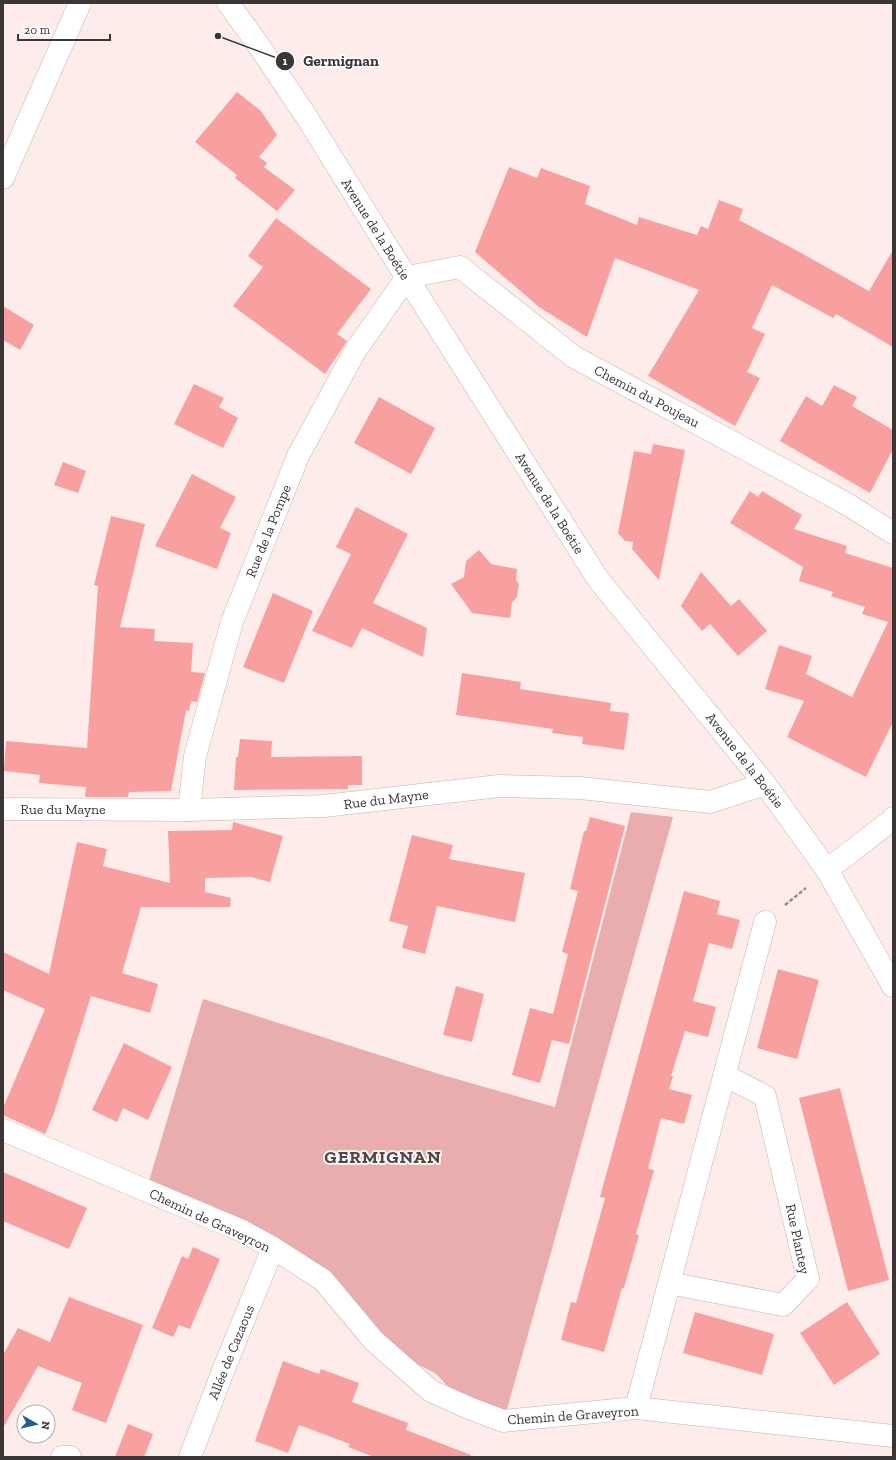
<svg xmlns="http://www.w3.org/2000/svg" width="896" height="1460" font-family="'Zilla Slab',serif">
  <rect width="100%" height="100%" fill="#feeceb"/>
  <polygon fill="#e8adac" points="631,812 673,817 506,1413 469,1408 435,1373 381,1346 343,1293 149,1181 203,999 439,1074 555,1107"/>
  <g fill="#f89f9f">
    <polygon points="237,92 261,111 277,135 259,157 267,163 264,167 295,190 277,211 235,178 237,175 195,142"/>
    <polygon points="509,167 537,178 541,168 590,186 585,204 637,225 639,217 697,235 701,226 708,229 719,200 743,209 739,220 794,249 869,291 893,250 893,347 836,314 833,318 772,285 752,328 765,334 747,372 760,378 735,426 648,376 699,290 615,258 587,337 539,307 475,252"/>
    <polygon points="276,218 371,289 337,334 347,341 325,374 233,306 263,267 248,256"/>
    <polygon points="3,306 34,325 20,350 3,340"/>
    <polygon points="194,384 224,398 219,407 238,418 223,448 174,424"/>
    <polygon points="834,385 857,397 852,406 893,430 893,449 870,493 780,441 806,396 822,406"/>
    <polygon points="379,397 435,428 411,474 354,443"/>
    <polygon points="653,444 685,450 659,580 632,549 633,542 625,541 618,533 634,451 651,454"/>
    <polygon points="63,462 86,471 78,493 54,485"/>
    <polygon points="192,474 236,497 220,528 231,533 217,569 155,546"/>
    <polygon points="750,491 758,497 762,491 802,515 794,529 847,546 845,553 893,568 893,722 866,777 787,737 804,701 765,689 779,645 812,656 806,674 852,697 888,622 862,614 865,607 831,596 833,592 799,581 803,567 730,523"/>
    <polygon points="356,507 408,534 373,603 427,628 423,657 362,628 352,648 312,631 351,554 336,547"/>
    <polygon points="111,516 145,524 120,627 155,629 154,641 193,643 191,672 205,673 197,702 191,701 189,711 186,710 171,791 129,792 128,797 85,797 86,787 39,783 40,775 4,771 6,741 87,748 98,586 94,585"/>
    <polygon points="479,550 491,564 517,569 516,580 519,584 517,597 512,602 510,618 472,613 451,584 464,577 466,561"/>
    <polygon points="701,572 731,606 739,599 767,631 738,656 710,624 702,631 681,606"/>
    <polygon points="273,593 313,611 284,683 243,667"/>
    <polygon points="462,673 521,682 520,689 611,703 610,711 629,713 624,750 582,744 583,737 552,733 553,729 456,715"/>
    <polygon points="240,739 272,741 271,757 362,756 362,785 348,785 348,789 234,790 236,757 238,757"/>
    <polygon points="590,817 625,826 569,1044 552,1040 540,1083 512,1075 530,1008 553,1014 568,954 562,952 578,891 570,889 584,831 586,831"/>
    <polygon points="233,822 283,836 270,882 251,877 205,878 205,892 231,898 230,907 141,907 122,973 158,984 150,1013 91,996 54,1113 45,1134 3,1115 3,1108 45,1009 3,990 3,952 49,974 77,842 107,849 103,866 170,883 168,831 232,830"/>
    <polygon points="412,835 453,845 449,859 525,873 515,922 437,906 425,954 402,948 408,926 389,921"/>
    <polygon points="684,891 720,901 717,914 740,920 732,949 709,943 693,1001 716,1007 708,1037 685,1031 671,1076 673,1076 669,1089 692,1095 688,1110 684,1124 661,1118 648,1169 654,1170 636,1234 639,1235 624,1288 622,1288 604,1352 561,1340 571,1302 576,1303 605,1198 600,1197"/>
    <polygon points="778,969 819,980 797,1059 757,1048"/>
    <polygon points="456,986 484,994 472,1042 443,1035"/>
    <polygon points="124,1043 172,1067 148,1120 123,1108 117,1122 92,1110"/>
    <polygon points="840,1088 889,1280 848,1291 799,1098"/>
    <polygon points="3,1172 87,1208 69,1249 3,1221"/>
    <polygon points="193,1247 220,1259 190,1329 179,1325 173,1337 152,1328 182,1256 188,1259"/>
    <polygon points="69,1297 143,1325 106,1423 72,1410 82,1383 38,1366 3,1428 3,1355 18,1328 50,1342"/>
    <polygon points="847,1302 880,1354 834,1385 800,1333"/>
    <polygon points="695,1312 774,1334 762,1375 683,1353"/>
    <polygon points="283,1361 319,1374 321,1369 359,1383 352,1402 408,1423 406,1430 471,1455 470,1457 374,1457 348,1447 350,1444 299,1425 288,1453 255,1441"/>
    <polygon points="128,1424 153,1434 144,1457 115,1457"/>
  </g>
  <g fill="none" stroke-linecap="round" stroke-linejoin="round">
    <defs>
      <g id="street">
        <polyline points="3,178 80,3"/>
        <polyline points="3,809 189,810 324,806 499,786 580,788 710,802 765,784"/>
        <polyline points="189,810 195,756 232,622 298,456 355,351 407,277 460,267 574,357 847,504 893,533"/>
        <polyline points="827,870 892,820 893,818"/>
        <polyline points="3,1130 242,1231 273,1248 323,1280 374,1341 431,1391 469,1408 503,1421 636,1408 893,1436"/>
        <polyline points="669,1283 783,1305 808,1279 765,1096 724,1075"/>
        <polyline points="636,1408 765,922"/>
        <polyline points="62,1457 70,1457"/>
        <polyline points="190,1457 225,1366 273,1248"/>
      </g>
      <polyline id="secondary" points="228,3 257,43 306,116 383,240 598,579 765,784 827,870 893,986"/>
    </defs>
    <use href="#street" stroke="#c3b2b1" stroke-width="23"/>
    <use href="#secondary" stroke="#c3b2b1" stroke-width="23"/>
    <polyline stroke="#998d8c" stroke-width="2.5" stroke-dasharray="4 2" stroke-linecap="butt" points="785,905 806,888"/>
    <use href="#street" stroke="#fff" stroke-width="22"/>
    <use href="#secondary" stroke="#fff" stroke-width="22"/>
  </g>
  <g text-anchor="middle" stroke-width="3.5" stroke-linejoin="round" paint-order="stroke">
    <g font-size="14" fill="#3c3535" stroke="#fff">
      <text transform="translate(376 229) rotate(58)" y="5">Avenue de la Boétie</text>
      <text transform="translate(647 396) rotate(28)" y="5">Chemin du Poujeau</text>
      <text transform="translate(550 503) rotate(58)" y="5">Avenue de la Boétie</text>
      <text transform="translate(268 531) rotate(-68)" y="5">Rue de la Pompe</text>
      <text transform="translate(745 760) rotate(52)" y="5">Avenue de la Boétie</text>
      <text transform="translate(386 799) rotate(-7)" y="5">Rue du Mayne</text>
      <text x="63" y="814">Rue du Mayne</text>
      <text transform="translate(210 1220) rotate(25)" y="5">Chemin de Graveyron</text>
      <text transform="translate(798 1239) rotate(78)" y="5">Rue Plantey</text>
      <text transform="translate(231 1352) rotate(-68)" y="5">Allée de Cazaous</text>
      <text transform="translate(573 1415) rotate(-4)" y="5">Chemin de Graveyron</text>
    </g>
    <g font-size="18" font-weight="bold" letter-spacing="1" fill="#544645" stroke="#fff">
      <text x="383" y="1163">GERMIGNAN</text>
    </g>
  </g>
  <path fill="none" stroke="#3c3535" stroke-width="1.5" d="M218 36L285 61"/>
  <g fill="#3c3535" stroke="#fff" stroke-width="1.5">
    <circle cx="218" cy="36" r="4"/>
    <circle cx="285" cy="61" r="10"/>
  </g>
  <g font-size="12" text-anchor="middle" font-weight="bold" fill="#fff">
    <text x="285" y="65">1</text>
  </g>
  <g font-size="15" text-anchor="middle" font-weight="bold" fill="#3c3535" stroke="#fff" stroke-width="3.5" stroke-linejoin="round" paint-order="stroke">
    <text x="341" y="66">Germignan</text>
  </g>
  <rect width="896" height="1460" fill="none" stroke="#3c3535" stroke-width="8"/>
  <g transform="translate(36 1424) rotate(98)"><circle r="19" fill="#ffffff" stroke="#b1aeae"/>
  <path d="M0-3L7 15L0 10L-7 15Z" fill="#245b93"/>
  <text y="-6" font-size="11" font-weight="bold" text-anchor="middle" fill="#3c3535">N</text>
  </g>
  <path d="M18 34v6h92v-6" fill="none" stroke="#3c3535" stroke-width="2"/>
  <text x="24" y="34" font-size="12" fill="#3c3535" stroke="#ffffff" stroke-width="3" paint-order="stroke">20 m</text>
</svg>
